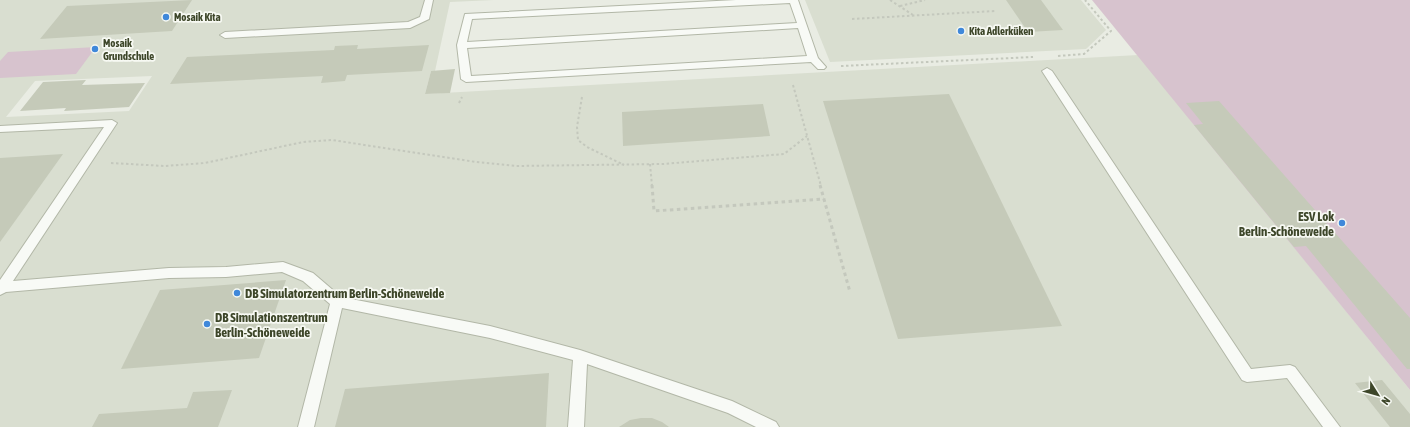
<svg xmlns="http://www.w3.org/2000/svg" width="1410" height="427" font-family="'Asap Condensed',sans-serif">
  <rect width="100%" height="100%" fill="#e9ece3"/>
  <g fill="#d9ded0" fill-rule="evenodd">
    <path d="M0,0H494L450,2L435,71H431L425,94L1138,55L1410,390V427H0ZM152,76L129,111L6,117L35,81Z"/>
    <polygon points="805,0 1081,0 1106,30 1086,49 830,62"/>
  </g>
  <g fill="#d7c3ce">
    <polygon points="1092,0 1410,0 1410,390"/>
    <polygon points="96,47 76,74 0,78 0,61 8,52"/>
  </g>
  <g fill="#c5cab9">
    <polygon points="192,0 172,31 40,39 67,6"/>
    <polygon points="1006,0 1041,0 1063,30 1028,32"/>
    <polygon points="358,45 357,49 429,45 422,71 347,75 345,81 321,83 323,76 170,84 187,57 334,50 335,46"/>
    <polygon points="455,69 450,93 425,94 431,71"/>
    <polygon points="86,80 82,85 145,83 129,107 64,111 66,108 20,111 43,82"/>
    <polygon points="949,94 1062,326 898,339 823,101"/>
    <polygon points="1219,101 1410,318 1410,369 1407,369 1306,246 1294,247 1194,125 1203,124 1186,103"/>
    <polygon points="763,104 770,136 623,146 622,112"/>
    <polygon points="63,154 23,210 0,242 0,158"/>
    <polygon points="286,280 259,358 121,369 160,290"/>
    <polygon points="549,373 546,427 335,427 345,389"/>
    <polygon points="1382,380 1410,414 1410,427 1390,427 1355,383"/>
    <polygon points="232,390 218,427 92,427 99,414 187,408 193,392"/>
    <polygon points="641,418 652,418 662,422 669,427 619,427 630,420"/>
  </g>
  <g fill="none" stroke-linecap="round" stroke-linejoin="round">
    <defs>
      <g id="service">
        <polygon points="425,0 433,0 429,19 410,28 225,38 220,35 225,32 408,22 420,17"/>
        <path d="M736,0H798L818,58L826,67L824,69H818L811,62L466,82L461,79L457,45L465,14ZM790,3L797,23L467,42L472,19ZM798,28L807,56L471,76L467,48Z"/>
        <polygon points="1047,68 1052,71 1251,369 1290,365 1295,367 1340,427 1323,427 1287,378 1247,382 1242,380 1042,71"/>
        <polygon points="112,120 117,123 13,281 169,268 226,267 283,262 313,273 341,297 490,326 580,350 732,401 776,422 779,427 756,427 728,413 587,364 584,427 568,427 573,360 490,338 342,308 314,427 298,427 330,304 303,281 282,272 226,277 169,278 6,292 0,295 0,280 104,127 0,132 0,126"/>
      </g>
    </defs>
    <use href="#service" stroke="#b2b7a7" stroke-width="2"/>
    <g stroke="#c4c8bd" stroke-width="2" stroke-dasharray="2.5 2.5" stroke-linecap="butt">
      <polyline points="890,0 913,15"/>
      <polyline points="900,6 925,0"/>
      <polyline points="852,19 995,11"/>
      <polyline points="1058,56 1084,54 1111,31 1085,0"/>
      <polyline points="841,66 1033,57"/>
      <polyline points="793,85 821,186"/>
      <polyline points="582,97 577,127 578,140 587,147 624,165"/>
      <polyline points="459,103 462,97"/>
      <polyline points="111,163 165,166 205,163 303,142 332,140 476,162 516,166 663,164 784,154 807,136"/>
      <polyline points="650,164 652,186"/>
    </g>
    <g stroke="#c4c8bd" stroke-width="3" stroke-dasharray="3.5 3.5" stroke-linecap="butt">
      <polyline points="652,185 654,211 824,199"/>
      <polyline points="820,185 850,292"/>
    </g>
    <use href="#service" fill="#f8faf6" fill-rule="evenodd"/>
  </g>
  <g fill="#3f88da" stroke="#f7f9f3" stroke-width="1.5">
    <circle cx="166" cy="17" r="4"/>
    <circle cx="961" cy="31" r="4"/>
    <circle cx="95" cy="49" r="4"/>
    <circle cx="1342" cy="223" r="4"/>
    <circle cx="237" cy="293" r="4"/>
    <circle cx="207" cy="324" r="4"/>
  </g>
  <g text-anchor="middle" stroke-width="3.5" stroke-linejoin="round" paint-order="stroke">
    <g font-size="11" font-weight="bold" fill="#3d4629" stroke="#f7f9f3" text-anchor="start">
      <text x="174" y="21">Mosaik Kita</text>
      <text x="969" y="35">Kita Adlerküken</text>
      <text x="103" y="47">Mosaik<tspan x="103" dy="13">Grundschule</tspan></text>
    </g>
    <g font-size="13" font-weight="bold" fill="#3d4629" stroke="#f7f9f3" text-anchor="start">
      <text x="1334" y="221" text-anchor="end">ESV Lok<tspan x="1334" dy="15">Berlin-Schöneweide</tspan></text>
      <text x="245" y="298">DB Simulatorzentrum Berlin-Schöneweide</text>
      <text x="215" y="322">DB Simulationszentrum<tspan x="215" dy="15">Berlin-Schöneweide</tspan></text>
    </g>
  </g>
  <g transform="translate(1378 395) rotate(127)" stroke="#f7f9f3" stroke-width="3" paint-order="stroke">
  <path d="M0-3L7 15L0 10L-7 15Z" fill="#3d4629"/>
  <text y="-6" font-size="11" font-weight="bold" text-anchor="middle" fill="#3d4629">N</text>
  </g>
</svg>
